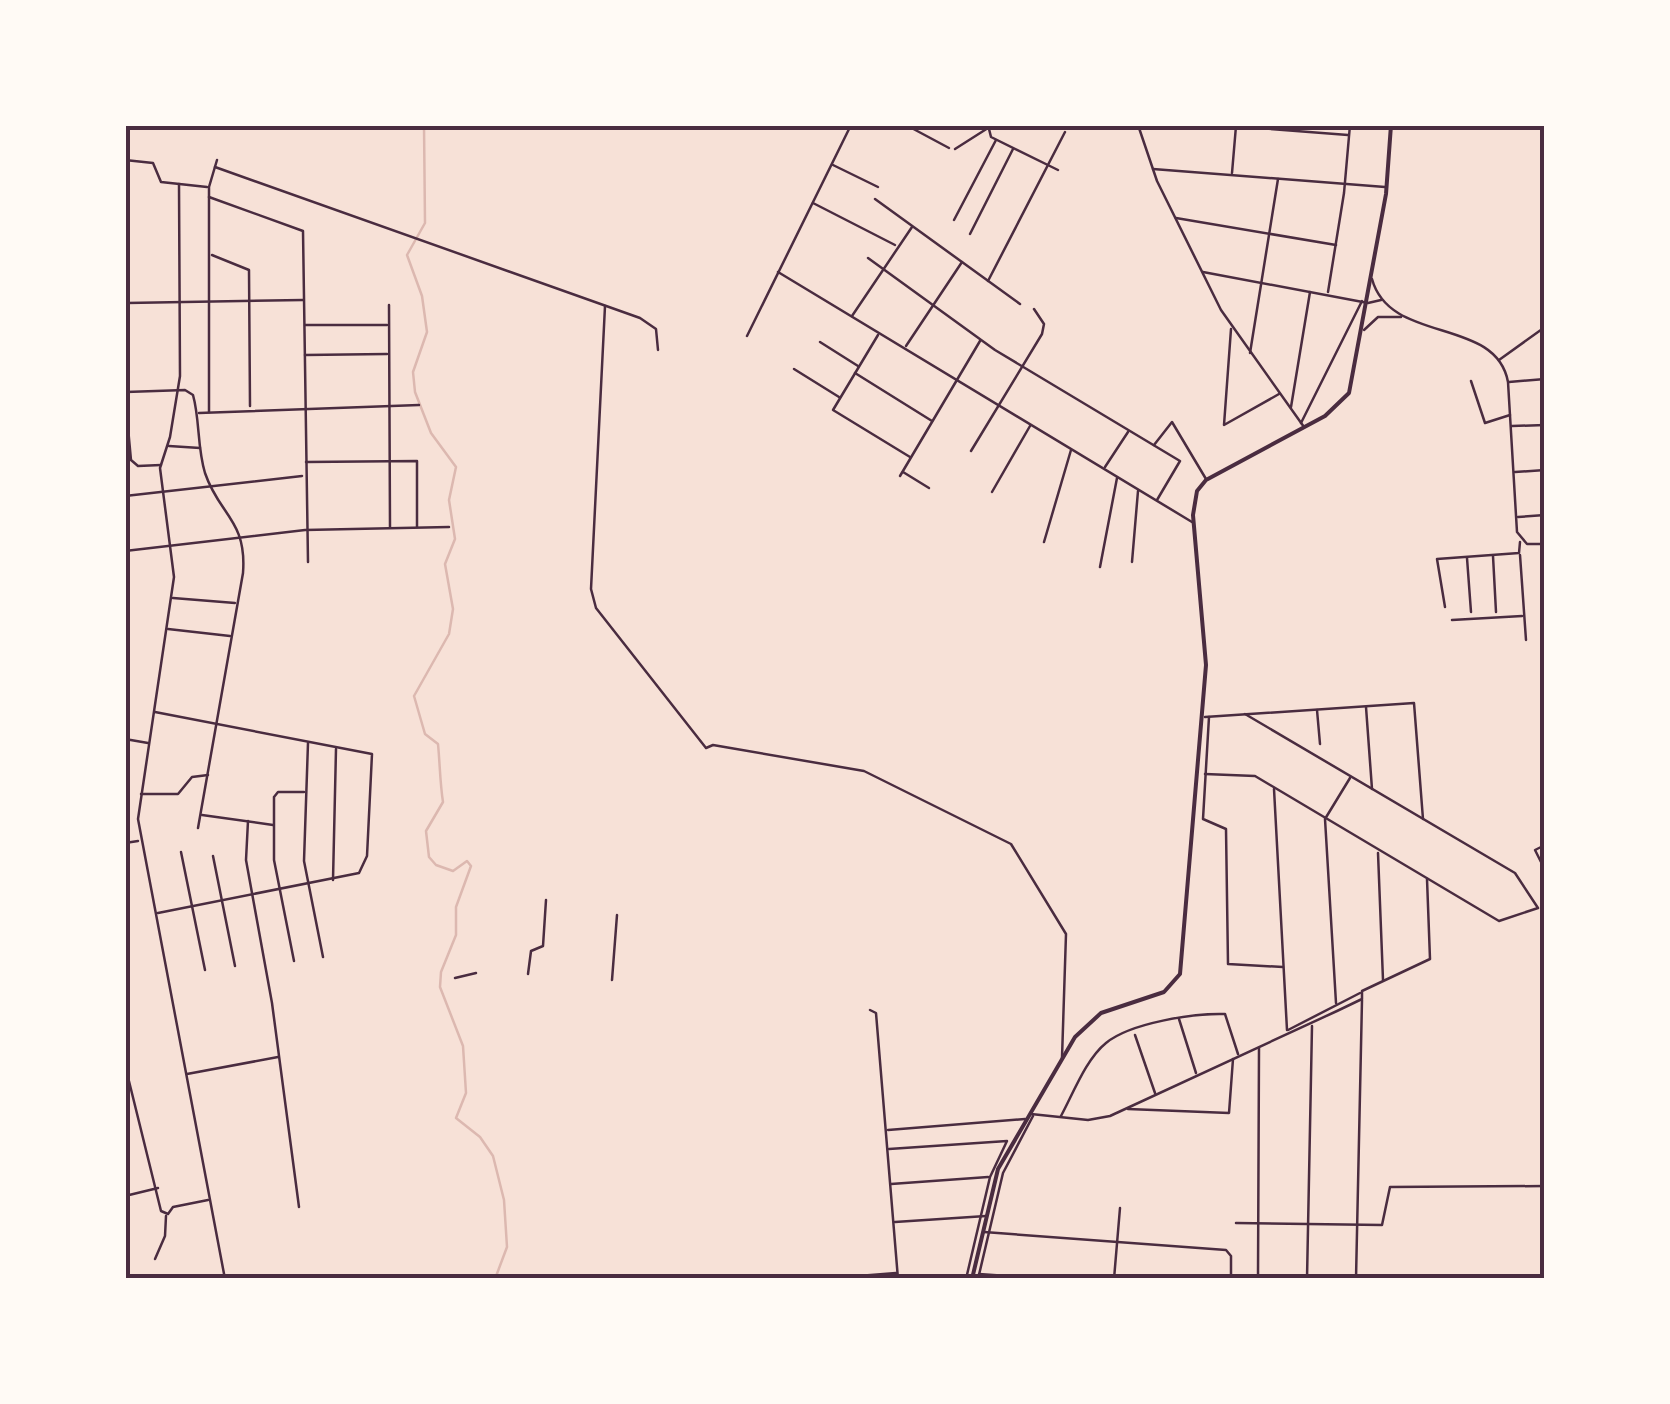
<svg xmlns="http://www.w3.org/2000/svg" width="1670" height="1404" font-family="Poppins,sans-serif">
  <rect width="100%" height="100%" fill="#f7e1d7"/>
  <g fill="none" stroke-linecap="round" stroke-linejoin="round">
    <path stroke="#dcb8b0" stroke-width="2.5" d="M424,125L425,223L407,255L422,296L427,332L413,372L415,392L431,433L456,467L449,500L455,539L445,564L453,609L449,634L414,696L425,734L438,744C440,765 440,783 443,802L426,831L429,857L436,865L453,871L467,861L471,866L456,907V935L441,972L440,987L463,1046L466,1093L456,1118L480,1137L493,1156L504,1200L507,1247L495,1279"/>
    <g stroke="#4a2c40" stroke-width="2.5">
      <polyline points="906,125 949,148"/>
      <polyline points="988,125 991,137 1058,170"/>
      <polyline points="1138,125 1157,181 1221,310 1304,427"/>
      <polyline points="1220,125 1348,135"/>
      <polyline points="955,149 988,128"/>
      <polyline points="125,160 153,163 161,182 207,187"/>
      <polyline points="126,160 126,406 131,460 138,466 161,465"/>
      <polyline points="833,165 878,187"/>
      <polyline points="215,167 640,318 656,329 658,350"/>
      <polyline points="1153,169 1385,187"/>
      <polyline points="1232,173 1236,126"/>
      <polyline points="179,184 180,376 170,437 160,468 174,577 138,819 225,1279"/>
      <polyline points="209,197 303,231 308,562"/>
      <polyline points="875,199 1020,304"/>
      <polyline points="813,203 895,245"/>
      <polyline points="1176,218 1336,245"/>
      <polyline points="954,220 996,140"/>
      <polyline points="970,234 1013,149"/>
      <polyline points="212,255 249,270 250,406"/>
      <polyline points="868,258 995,350 1180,461 1157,500"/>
      <polyline points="778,272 1192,522"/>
      <polyline points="1203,272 1368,303 1381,300"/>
      <path d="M1372,279C1390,345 1496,316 1508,382L1517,532L1527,544H1545"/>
      <polyline points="988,281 1065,132"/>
      <polyline points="1328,292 1344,193 1350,125"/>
      <polyline points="127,303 303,300"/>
      <polyline points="389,305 390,527"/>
      <polyline points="605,306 591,589 596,608 706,748 713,745 864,771 1011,844 1066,934 1062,1058"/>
      <polyline points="852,316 912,227"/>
      <polyline points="305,325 387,325"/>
      <polyline points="1231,329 1224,425 1279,394"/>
      <polyline points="1364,330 1378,317 1401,317"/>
      <polyline points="878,335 833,410 910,457"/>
      <polyline points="747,336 851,125"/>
      <polyline points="820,342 858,366"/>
      <polyline points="906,346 962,262"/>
      <polyline points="1250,353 1278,179"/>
      <polyline points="305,355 387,354"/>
      <polyline points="1499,360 1545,327"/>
      <polyline points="794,369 839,397"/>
      <polyline points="855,373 932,421"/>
      <polyline points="1471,381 1485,423 1510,415"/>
      <polyline points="1509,382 1545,379"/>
      <path d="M126,392L185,390L193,395C200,420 197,447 205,473C219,515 247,520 243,573L198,828"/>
      <polyline points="1291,407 1310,292"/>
      <polyline points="209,412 209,187 217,160"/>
      <polyline points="199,413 419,405"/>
      <polyline points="1301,423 1362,301"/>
      <polyline points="1512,426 1545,425"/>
      <polyline points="1154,445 1172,422 1206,479"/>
      <polyline points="169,446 200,448"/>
      <polyline points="971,451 1042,334 1044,324 1034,309"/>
      <polyline points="306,462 417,461 417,527"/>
      <polyline points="1105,467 1128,432"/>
      <polyline points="903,472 929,488"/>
      <polyline points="1515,472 1545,470"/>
      <polyline points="900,476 980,341"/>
      <polyline points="992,492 1030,426"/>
      <polyline points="125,496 302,476"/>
      <polyline points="1518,517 1545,515"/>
      <polyline points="1044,542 1071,450"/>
      <polyline points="125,551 305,530 449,527"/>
      <polyline points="1520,555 1526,640"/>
      <polyline points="1493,556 1496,612"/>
      <polyline points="1467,558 1471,612"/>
      <polyline points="1132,562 1138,491"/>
      <polyline points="1100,567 1117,478"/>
      <polyline points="173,598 235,603"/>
      <polyline points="1445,607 1437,559 1519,553 1520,542"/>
      <polyline points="1452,620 1522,616"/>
      <polyline points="168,629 230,636"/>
      <polyline points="1366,707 1372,789"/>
      <polyline points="1317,710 1320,744"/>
      <polyline points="155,712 372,754 367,856 359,873 158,913"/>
      <polyline points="1205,717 1414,703 1423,819"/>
      <polyline points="1209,717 1203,819 1226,829 1228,964 1283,967"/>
      <polyline points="125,739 148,743"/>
      <polyline points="308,743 304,861 323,957"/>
      <polyline points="1205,774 1255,776 1499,921 1538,908 1515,873 1245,714"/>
      <polyline points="1274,789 1287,1030"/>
      <polyline points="141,794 178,794 192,777 208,775"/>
      <polyline points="202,815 273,825"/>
      <polyline points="248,821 246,860 272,1003 299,1207"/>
      <polyline points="125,843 138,841"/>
      <polyline points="1545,845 1535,850 1545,870"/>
      <polyline points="181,852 205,970"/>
      <polyline points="1378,853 1383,980"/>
      <polyline points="213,856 235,966"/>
      <polyline points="333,880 336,749"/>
      <polyline points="294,961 274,860 274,797 278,792 304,792"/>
      <polyline points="528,974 531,951 543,946 546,900"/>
      <polyline points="455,978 476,973"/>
      <polyline points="612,980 617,915"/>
      <polyline points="1336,1003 1325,819 1350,778"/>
      <polyline points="870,1010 876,1013 898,1279"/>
      <polyline points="1179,1019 1196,1073"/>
      <polyline points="1288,1030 1360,993"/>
      <polyline points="1135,1035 1155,1093"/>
      <polyline points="125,1065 161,1211 168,1214 173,1207 208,1200"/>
      <polyline points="187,1074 278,1057"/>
      <polyline points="1128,1109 1229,1113 1233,1059"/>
      <polyline points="1031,1114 1088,1120 1110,1116 1337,1011 1362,999 1362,991 1430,959 1427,879"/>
      <path d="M1061,1116C1073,1094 1086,1059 1106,1043C1130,1023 1194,1013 1225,1014L1238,1054"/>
      <polyline points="888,1130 1025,1119"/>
      <polyline points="889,1149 1007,1141 990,1177 966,1279"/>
      <polyline points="891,1184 988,1177"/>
      <polyline points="125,1196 158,1188"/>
      <polyline points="895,1222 986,1216"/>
      <polyline points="1236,1223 1382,1225 1390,1187 1545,1186"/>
      <polyline points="984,1232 1226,1250 1231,1256 1231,1279"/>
      <polyline points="155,1259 165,1236 166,1216"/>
      <polyline points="979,1274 1051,1279"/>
      <polyline points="820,1279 896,1273"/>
      <polyline points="978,1279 1003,1173 1033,1116"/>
      <polyline points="1114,1279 1120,1208"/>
      <polyline points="1258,1279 1259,1048"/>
      <polyline points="1307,1279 1312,1026"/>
      <polyline points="1356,1279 1362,1000"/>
    </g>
    <polyline stroke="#4a2c40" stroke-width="4" points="972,1279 998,1169 1075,1037 1101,1013 1164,992 1180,974 1206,665 1193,515 1197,491 1206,480 1325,416 1349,393 1386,194 1391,125"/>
  </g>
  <rect width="1670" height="1404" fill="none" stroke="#fffaf5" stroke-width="255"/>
  <rect x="128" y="128" width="1414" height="1148" fill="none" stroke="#4a2c40" stroke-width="4"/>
</svg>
